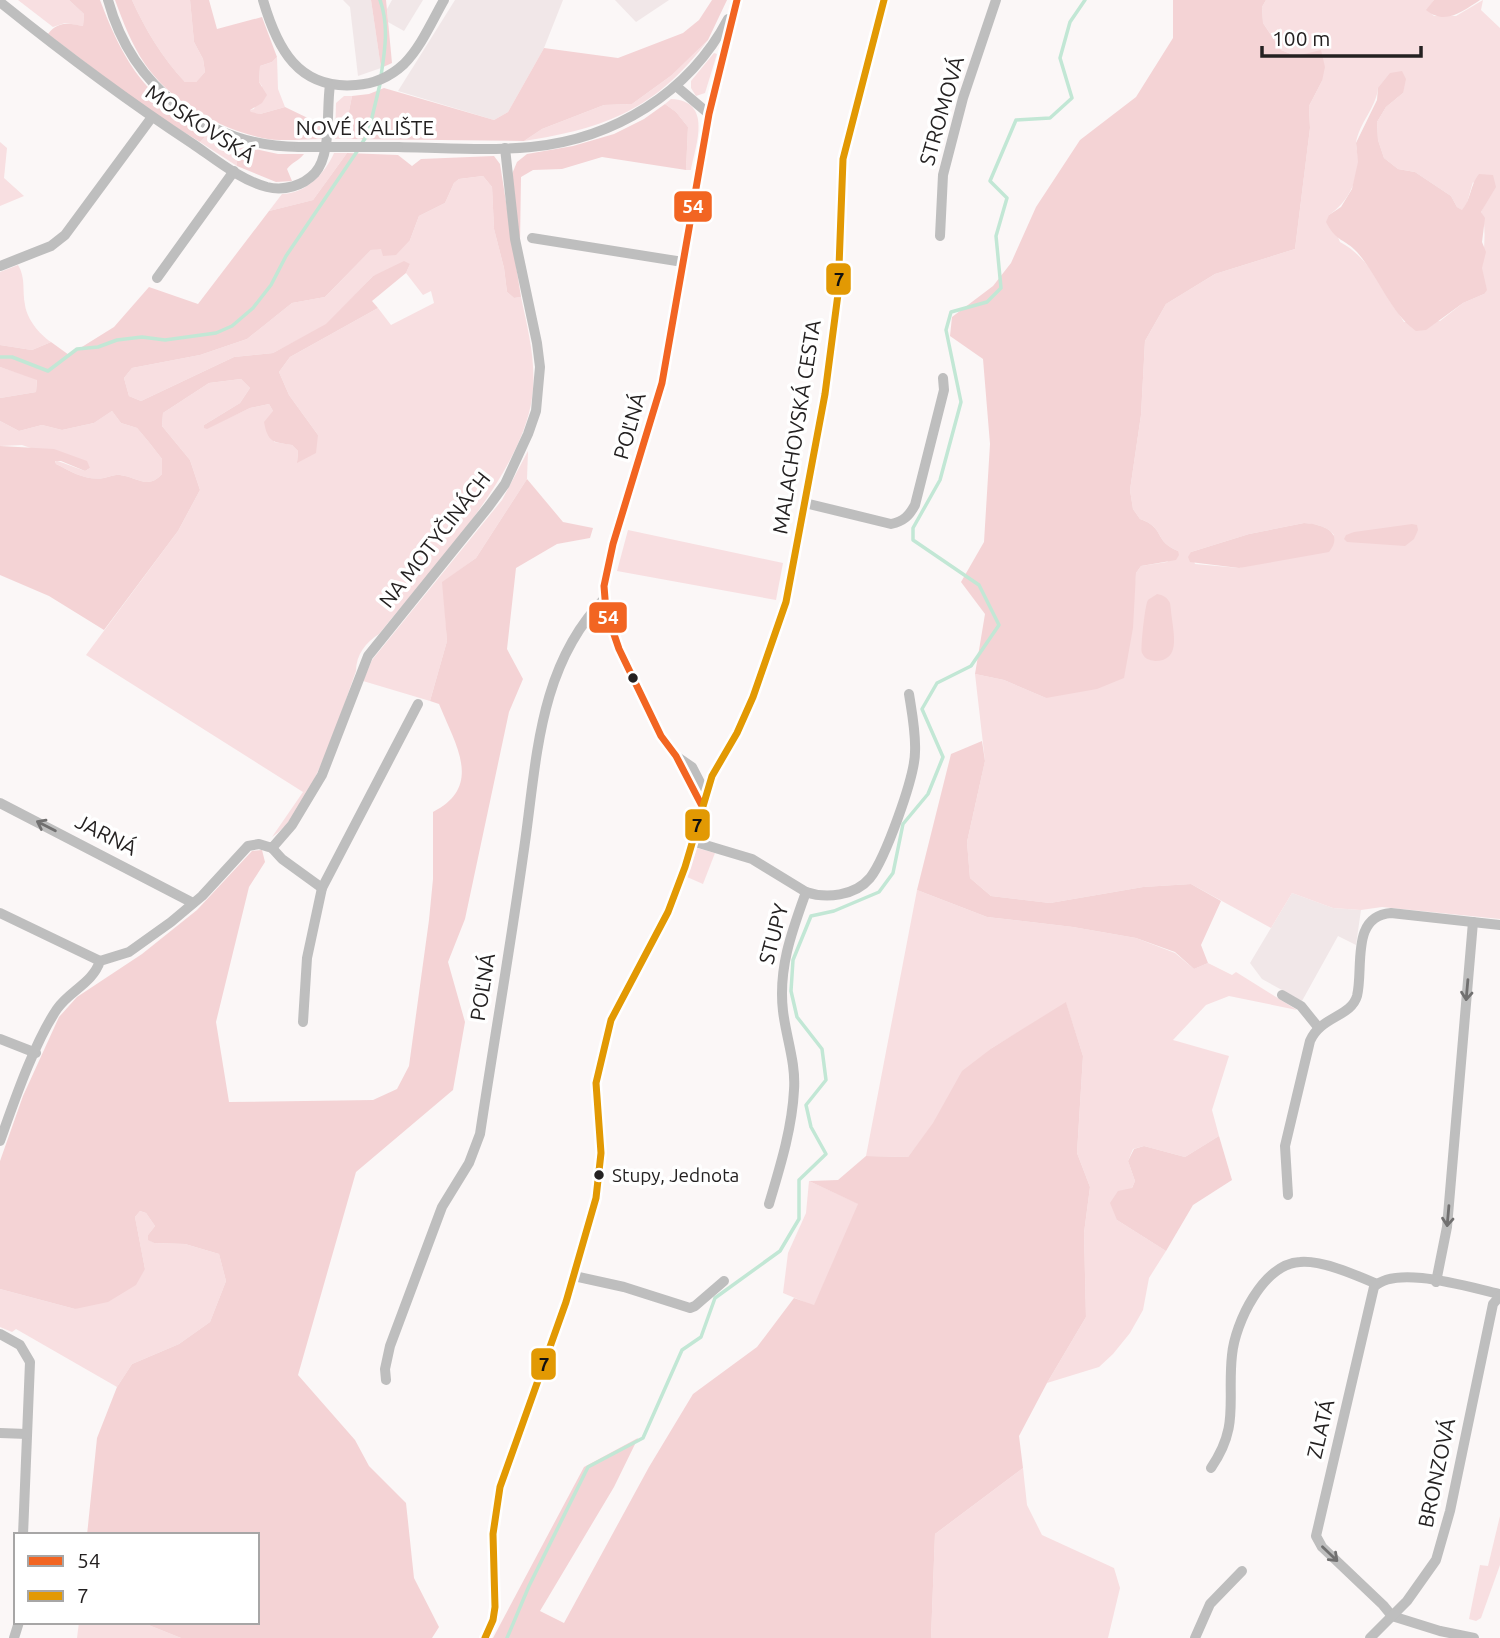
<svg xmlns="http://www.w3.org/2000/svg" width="1500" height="1638" font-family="Ubuntu,sans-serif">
  <rect width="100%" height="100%" fill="#fbf7f7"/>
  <g fill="#f1e7e8">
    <polygon points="343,0 371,0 381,68 358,76 350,7"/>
    <polygon points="392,0 423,0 404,31 388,22 387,9"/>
    <polygon points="455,0 563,0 544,48 508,112 494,120 398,91"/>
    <polygon points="615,0 669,0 636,22"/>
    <polygon points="1292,893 1333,908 1361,910 1356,945 1338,936 1302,1001 1262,979 1250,963"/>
  </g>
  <g fill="#f8dfe1" fill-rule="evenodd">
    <polygon points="18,0 69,0 84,14 83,26 65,23 53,27"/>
    <path d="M132,0H190L194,42L203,59L205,72L196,82H185C163,59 145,29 132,0Z"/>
    <path d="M1266,0H1434L1427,10L1434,16H1456L1483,0L1481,10L1500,28V919L1382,907L1361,910L1333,908L1292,893L1271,928L1191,884L1143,887L1050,903L991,896L970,878L967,842L985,761L975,674L1004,680L1046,698L1134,593L1136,573L1141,566L1167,562L1178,551C1153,541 1166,528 1140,519L1133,509L1130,490L1141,415L1145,341L1166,304L1215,274L1295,249L1310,128L1309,106L1322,81L1296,56L1281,50L1263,23L1262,7ZM1378,88L1403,93L1386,107L1377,122L1378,140L1384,158L1398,169L1415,172L1451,196L1457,207L1463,211L1466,206L1473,182L1487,200L1481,212C1487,222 1484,254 1482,266C1481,275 1483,285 1484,294L1463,303L1440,321L1404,322C1386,293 1370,258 1340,242L1329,215C1347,203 1359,181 1358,159C1358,154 1356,148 1356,143C1359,123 1376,108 1378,88ZM1304,523C1314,524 1328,526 1334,535L1239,568L1195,564L1191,552L1249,534Z"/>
    <path d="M708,40C656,109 607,128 524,141L542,129L604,105L632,104L672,75Z"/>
    <polygon points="714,53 717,54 705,93 696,96 691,88 691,81"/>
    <polygon points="277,57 278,89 285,107 260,114 251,113 250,110 254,109 262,86 259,82 260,66 272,62"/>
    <polygon points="344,96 352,96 346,126 347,139 335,139 336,103"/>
    <path d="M671,99C713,101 696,144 691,170H686L688,127L676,112L665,104Z"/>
    <polygon points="203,130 250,148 237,160 237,166 200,142 206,136"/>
    <polygon points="0,142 7,148 4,178 24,196 0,206"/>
    <path d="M334,153H347L313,200L269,211L282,194C305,194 325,174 334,153Z"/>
    <path d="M483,176L492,187L494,229L504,268L507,292L514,298L521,297C528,330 537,364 532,398C521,476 429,572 379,634C366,642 356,655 356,671C341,713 310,813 272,837L303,792L86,655L178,531L200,490L190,460L162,426L163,413L209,383L241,379L250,388L240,403L204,425L207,428L250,408L269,404L273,411L274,442L292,445L298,451L297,462L318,435L289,395L279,372L290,357L378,308L391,325L434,303L431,291L423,295L406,273L410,264L373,276L326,325L273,353L234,357L141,401L129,396L124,378L132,368L200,355L247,339L292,303L325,297L371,250L410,240L419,216L445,203L454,183L459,179Z"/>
    <path d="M18,265C26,278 22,290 25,305C27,319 39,334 51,342L32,350L0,345V272Z"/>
    <polygon points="0,367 37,379 36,392 0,398"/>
    <path d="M112,411L121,423L137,428L148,441L162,459V474C148,490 137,477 120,475C115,474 110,477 104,478C86,481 72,472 56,464L55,460L85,471L90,468L22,445L0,446V421L19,431L42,425L62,430L94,423Z"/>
    <polygon points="528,451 527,479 476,558 443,582 447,641 430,701 363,681 372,660 502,500"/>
    <polygon points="628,530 783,563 776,600 617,571"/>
    <polygon points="697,848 715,853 703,884 687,877"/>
    <polygon points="917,890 987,917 1073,927 1136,938 1175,953 1194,969 1208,963 1232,975 1236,972 1297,1010 1229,996 1206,1005 1173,1040 1229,1056 1212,1110 1219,1136 1185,1157 1144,1146 1133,1149 1128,1161 1135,1181 1117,1220 1166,1251 1149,1278 1143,1310 1130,1333 1113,1354 1099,1367 1047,1383 1086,1317 1084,1233 1090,1187 1077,1153 1083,1056 1066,1003 992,1048 908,1157 866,1156"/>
    <polygon points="809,1181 859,1204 814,1306 783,1293 788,1253 806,1213"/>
    <polygon points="140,1211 146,1213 155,1226 148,1235 148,1239 154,1243 185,1244 219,1254 226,1281 210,1322 179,1344 132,1364 117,1387 16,1329 12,1332 0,1327 0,1289 75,1309 145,1269 135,1217"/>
    <polygon points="1023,1468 1027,1505 1042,1535 1114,1568 1120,1588 1108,1638 931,1638 935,1534"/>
    <polygon points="1500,1516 1500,1565 1481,1618 1476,1621 1469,1619 1480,1565 1488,1566"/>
    <polygon points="79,1622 141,1622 181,1638 77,1638"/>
  </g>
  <g fill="#f4d3d5">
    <path d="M69,0H100C124,63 144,95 203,130L206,136L200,142L148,110L48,34C58,21 69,23 83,26L84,14Z"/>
    <path d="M115,0H132C145,29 163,59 185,82H196L205,72L203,59L194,42L190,0H209L217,29L262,17L277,57L272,62L260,66L259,82L267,95L262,103L250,110L251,112L260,114L285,107L316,122L320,125L322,139C302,139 281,142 262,138C218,128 171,102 145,64C132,45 123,22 115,0Z"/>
    <polygon points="371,0 386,0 392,63 381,68"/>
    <polygon points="712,0 727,0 708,40 672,75 632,104 604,105 542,129 524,141 347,139 346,126 352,96 369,94 384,88 494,120 508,112 544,48 618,58 683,33 699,20"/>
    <path d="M1173,0H1266L1262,7L1263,23L1281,50L1296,56L1321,50L1325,67L1322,81L1309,106L1310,128L1295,249L1215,274L1166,304L1145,341L1141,415L1130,490L1133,509L1140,519C1166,528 1153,541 1178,551L1179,555L1176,560L1141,566L1136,573L1133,628L1124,678L1097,689L1046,698L1004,680L975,674L985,614L961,582L984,542L990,444L983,359L950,336L952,317L993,286L1011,263L1036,207L1080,140L1136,97L1173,38Z"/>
    <path d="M1434,0H1480C1463,11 1445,26 1426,10Z"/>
    <path d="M1402,71L1406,79L1403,93L1386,107L1377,122L1378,140L1384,158L1398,169L1415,172L1451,196L1457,207L1462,210C1471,200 1470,185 1479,174L1493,175L1496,187L1481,212L1485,218L1482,242L1486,252L1482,268L1487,290L1484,294L1463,303L1426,330L1416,331C1390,312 1379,277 1357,252C1345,239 1336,242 1326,222L1329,215L1341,207L1352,189L1358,162L1356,143L1377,100L1378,88L1390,73Z"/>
    <polygon points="665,104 676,112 688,127 686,170 602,157 562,169 533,170 521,177 520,244 512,174 517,162 527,154 573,146 614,134 644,119"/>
    <path d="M250,148L278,154H304C299,161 292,162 287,169L292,181L276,182L237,166V160Z"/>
    <path d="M347,153L398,155L412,166L421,159L494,156L500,164L521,297L514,298L507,292L504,268L494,229L492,187L483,176L459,179L454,183L445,203L419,216L410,240L396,255L383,256L381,249L371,250L325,297L292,303L247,339L200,355L132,368L124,378L129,396L141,401L234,357L273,353L326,324L373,276L404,261L410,264L406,273L372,301L378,308L290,357L279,372L289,395L318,435L316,453L297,463L298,451L292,445C273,442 268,443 264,422L273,411L269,404L250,408L207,429L204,428V425L240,403L250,388L241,379L209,383L163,413L162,426L190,460L200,490L178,531L104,630L49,596L0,575V446L54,449L87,461L90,468L85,471L61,461H55L56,464C72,472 86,481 104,478C110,477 115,474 120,475C137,477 148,490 162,474V459L148,441L137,428L121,423L112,411L94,423L62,430L42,425L19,431L0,421V398L36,392L37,380L0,367V345L32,350L51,342L69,355L114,327L149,287L198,304L269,211L313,200Z"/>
    <path d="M527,479L563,522L593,528L590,538L557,544L516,568L507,649L523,679L509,712L465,919L448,962L465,1022L453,1090L356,1172L298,1375L355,1440L369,1466L406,1503L414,1578L439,1627L432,1638H181L141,1622H257V1535H87L97,1438L117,1387L132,1364L179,1344L210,1322L226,1281L219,1254L185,1244L154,1243L148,1240V1235L155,1226L146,1213L140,1211L135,1217L145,1269L136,1285L108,1302L75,1309L0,1289V1161L23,1096L59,1017L77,997L142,954L197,910L252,851L262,850L265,862L249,887L216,1022L229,1102L373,1100L397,1089L409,1066L429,920L433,879V812C484,786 455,744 439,704L430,701L447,641L442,582L476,558Z"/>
    <path d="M1304,523C1322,524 1345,532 1329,552L1239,568L1190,562L1188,557L1191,552L1249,534Z"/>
    <polygon points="1412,524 1417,525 1418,530 1414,539 1405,546 1347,542 1344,539 1346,535 1354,532"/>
    <path d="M1157,594C1163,595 1167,597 1170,603C1171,608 1171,614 1172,619C1174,636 1180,661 1155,661C1149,660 1145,659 1142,653C1140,650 1145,604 1148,600C1149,599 1156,595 1157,594Z"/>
    <polygon points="982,741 985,761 967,842 970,878 991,896 1050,903 1143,887 1191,884 1221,901 1201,945 1208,963 1194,969 1175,952 1136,938 1073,927 987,917 917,890 951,754"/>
    <polygon points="1066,1002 1083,1056 1077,1153 1090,1187 1084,1233 1086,1317 1047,1383 1019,1436 1023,1468 935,1534 931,1638 493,1638 584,1467 638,1438 614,1487 540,1611 564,1623 649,1467 693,1394 757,1347 794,1298 814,1305 858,1204 809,1181 838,1180 866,1156 908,1157 933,1123 962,1071 992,1048"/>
    <polygon points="1219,1136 1232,1180 1193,1205 1166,1251 1117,1220 1110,1203 1118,1191 1132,1188 1135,1181 1128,1161 1134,1149 1144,1146 1185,1157"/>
  </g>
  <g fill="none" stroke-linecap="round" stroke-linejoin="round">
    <g stroke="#c2e7d5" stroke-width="3.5">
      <path d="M380,0C389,25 385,50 381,76"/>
      <polyline points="362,143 368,134 380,84"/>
      <polyline points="0,357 12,357 48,371 77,349 98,347 117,340 142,337 165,340 216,333 232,326 253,308 271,285 286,256 358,150"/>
      <polyline points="507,1638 529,1586 588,1467 643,1438 682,1350 701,1337 715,1298 780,1251 799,1219 799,1180 826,1154 811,1127 806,1105 826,1080 822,1049 797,1017 791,991 793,960 811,916 834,911 879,892 893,873 903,824 928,794 943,757 922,709 937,683 971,666 999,625 979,585 913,540 913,528 940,480 961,402 946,330 951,312 987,302 1001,288 996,236 1007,198 990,181 1016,120 1050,118 1072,98 1060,58 1070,22 1085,0"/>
    </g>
    <g stroke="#bebebe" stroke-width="10">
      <path d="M108,0C132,88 208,146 299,147"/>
      <path d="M263,0C277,48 298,90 356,85C374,84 391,76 404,64C421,47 432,21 444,0"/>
      <path d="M0,2C62,52 126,100 193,144C215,159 240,180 267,187C284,191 303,186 315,173C332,154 326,111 330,85"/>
      <polyline points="676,86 709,114"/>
      <path d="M398,147C442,148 487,151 531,147C614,139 689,93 728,19"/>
      <polyline points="940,236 943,175 963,98 996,0"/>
      <polyline points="532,238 683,262"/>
      <polyline points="0,266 51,246 65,235 152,117"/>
      <polyline points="157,278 234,171"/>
      <path d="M805,503L891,524C904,521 909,516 915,505L944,390L943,378"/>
      <polyline points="676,756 692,767 706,794"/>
      <polyline points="0,803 193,903"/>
      <polyline points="702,806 676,756 661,736 619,649 606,611 604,586 613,544 662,383 709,114 737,0"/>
      <polyline points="692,841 752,859 806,892"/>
      <polyline points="272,848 282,859 322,888"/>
      <polyline points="0,913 100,961"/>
      <polyline points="1282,995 1301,1006 1318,1027"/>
      <polyline points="303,1022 307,958 322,888 418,704"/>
      <polyline points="0,1039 36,1053"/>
      <path d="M0,1141C14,1102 34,1043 57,1009C69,991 93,983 100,961L129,952L171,922L202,896L248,846L259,844L272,848L292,825L322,775L368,656L489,506L505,484L528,434L536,411L540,367L537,343L515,239L505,148"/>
      <path d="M1288,1195L1285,1146L1310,1041C1321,1016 1351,1017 1357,996C1364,968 1350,916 1391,913L1500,925"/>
      <path d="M769,1204C780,1167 792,1129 794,1090C796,1063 786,1037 783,1011C778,968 792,931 806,892C826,899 855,896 870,878C885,859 915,777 915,752C916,733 912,713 909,694"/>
      <polyline points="574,1276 624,1287 690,1308 695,1306 724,1281"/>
      <polyline points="1436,1282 1447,1227 1473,922"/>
      <polyline points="0,1334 20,1345 30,1362 23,1535"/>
      <path d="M386,1380L385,1369L390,1346L442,1207L469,1163L480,1134C494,1041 510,949 523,856C537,765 536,668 605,598"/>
      <polyline points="0,1433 27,1434"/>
      <path d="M1211,1468C1240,1426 1227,1401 1232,1355C1235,1323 1263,1264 1300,1262C1322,1260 1356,1275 1377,1284"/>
      <path d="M1392,1616L1383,1605L1322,1547L1316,1536L1374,1287C1396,1264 1471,1288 1500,1294"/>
      <polyline points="1392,1616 1440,1631 1474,1638"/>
      <polyline points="14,1638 19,1622"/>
      <polyline points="485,1638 493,1620 495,1607 493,1534 500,1487 566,1302 596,1198 601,1153 596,1083 611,1020 668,912 685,867 712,776 737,733 753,697 786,602 825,394 838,294 843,159 884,0"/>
      <polyline points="1195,1638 1210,1604 1242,1571"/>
      <polyline points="1370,1638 1407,1601 1436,1560 1450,1511 1493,1304 1500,1296"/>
    </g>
    <polyline stroke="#bebebe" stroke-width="10" points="299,147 398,147"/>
    <defs>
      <polyline id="bus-1" points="702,806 676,756 661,736 619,649 606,611 604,586 613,544 662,383 709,114 737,0"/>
      <polyline id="bus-2" points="485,1638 493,1620 495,1607 493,1534 500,1487 566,1302 596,1198 601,1153 596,1083 611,1020 668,912 685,867 712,776 737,733 753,697 786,602 825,394 838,294 843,159 884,0"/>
    </defs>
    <use href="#bus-1" stroke="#fff" stroke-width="12"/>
    <use href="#bus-2" stroke="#fff" stroke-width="12"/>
    <use href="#bus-1" stroke="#f26522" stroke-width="7"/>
    <use href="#bus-2" stroke="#e29903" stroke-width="7"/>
  </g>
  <defs><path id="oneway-shaft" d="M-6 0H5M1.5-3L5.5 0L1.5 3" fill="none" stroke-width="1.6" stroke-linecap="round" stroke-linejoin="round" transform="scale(1.75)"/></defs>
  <g stroke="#717070">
    <use href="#oneway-shaft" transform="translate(46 826) rotate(-153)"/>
    <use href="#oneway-shaft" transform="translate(1467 990) rotate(95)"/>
    <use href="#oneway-shaft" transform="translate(1448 1216) rotate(95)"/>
    <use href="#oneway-shaft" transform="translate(1330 1554) rotate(44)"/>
  </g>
  <g fill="#242121" stroke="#fff" stroke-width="2.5">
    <circle cx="633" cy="678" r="6"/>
    <circle cx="599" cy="1175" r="6"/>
  </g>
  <g text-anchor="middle" stroke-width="7" stroke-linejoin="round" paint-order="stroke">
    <g font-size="19" fill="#242121" stroke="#fff" text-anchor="start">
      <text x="612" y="1182">Stupy, Jednota</text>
    </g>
    <g font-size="21" fill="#242121" stroke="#fff">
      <text transform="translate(942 111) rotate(-74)" y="7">STROMOVÁ</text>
      <text transform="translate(200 124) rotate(33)" y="7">MOSKOVSKÁ</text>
      <text x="365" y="135">NOVÉ KALIŠTE</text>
      <text transform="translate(630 426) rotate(-74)" y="7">POĽNÁ</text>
      <text transform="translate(797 427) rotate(-81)" y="7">MALACHOVSKÁ CESTA</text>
      <text transform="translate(435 540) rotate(-52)" y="7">NA MOTYČINÁCH</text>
      <text transform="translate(106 835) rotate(27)" y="7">JARNÁ</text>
      <text transform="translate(774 934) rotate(-75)" y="7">STUPY</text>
      <text transform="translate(483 987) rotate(-81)" y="7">POĽNÁ</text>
      <text transform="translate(1321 1429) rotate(-77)" y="7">ZLATÁ</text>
      <text transform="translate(1437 1473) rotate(-78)" y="7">BRONZOVÁ</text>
    </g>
  </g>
  <g stroke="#fff" stroke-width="2.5">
    <rect x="673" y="190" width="40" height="33" rx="7" fill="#f26522"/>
    <rect x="825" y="262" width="27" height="34" rx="7" fill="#e29903"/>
    <rect x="588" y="601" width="40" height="33" rx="7" fill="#f26522"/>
    <rect x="684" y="808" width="27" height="34" rx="7" fill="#e29903"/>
    <rect x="530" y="1347" width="27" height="34" rx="7" fill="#e29903"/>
  </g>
  <g font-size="19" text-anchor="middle" font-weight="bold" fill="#fff">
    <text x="693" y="213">54</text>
    <text x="608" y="624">54</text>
  </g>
  <g font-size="19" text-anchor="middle" font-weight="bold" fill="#111">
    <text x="839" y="286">7</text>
    <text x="697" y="832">7</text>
    <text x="544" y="1371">7</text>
  </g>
  <rect x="14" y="1533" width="245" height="91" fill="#ffffff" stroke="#a7a6a6" stroke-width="2"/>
  <rect x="28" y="1556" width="35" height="10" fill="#f26522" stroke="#a7a6a6" stroke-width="2"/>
  <text x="77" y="1568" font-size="21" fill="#242121">54</text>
  <rect x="28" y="1591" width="35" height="10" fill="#e29903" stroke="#a7a6a6" stroke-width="2"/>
  <text x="77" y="1603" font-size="21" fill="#242121">7</text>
  <path d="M1262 46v10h159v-10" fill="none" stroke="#242121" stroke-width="3.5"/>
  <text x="1272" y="46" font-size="21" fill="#242121" stroke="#ffffff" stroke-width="5" paint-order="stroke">100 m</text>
</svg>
